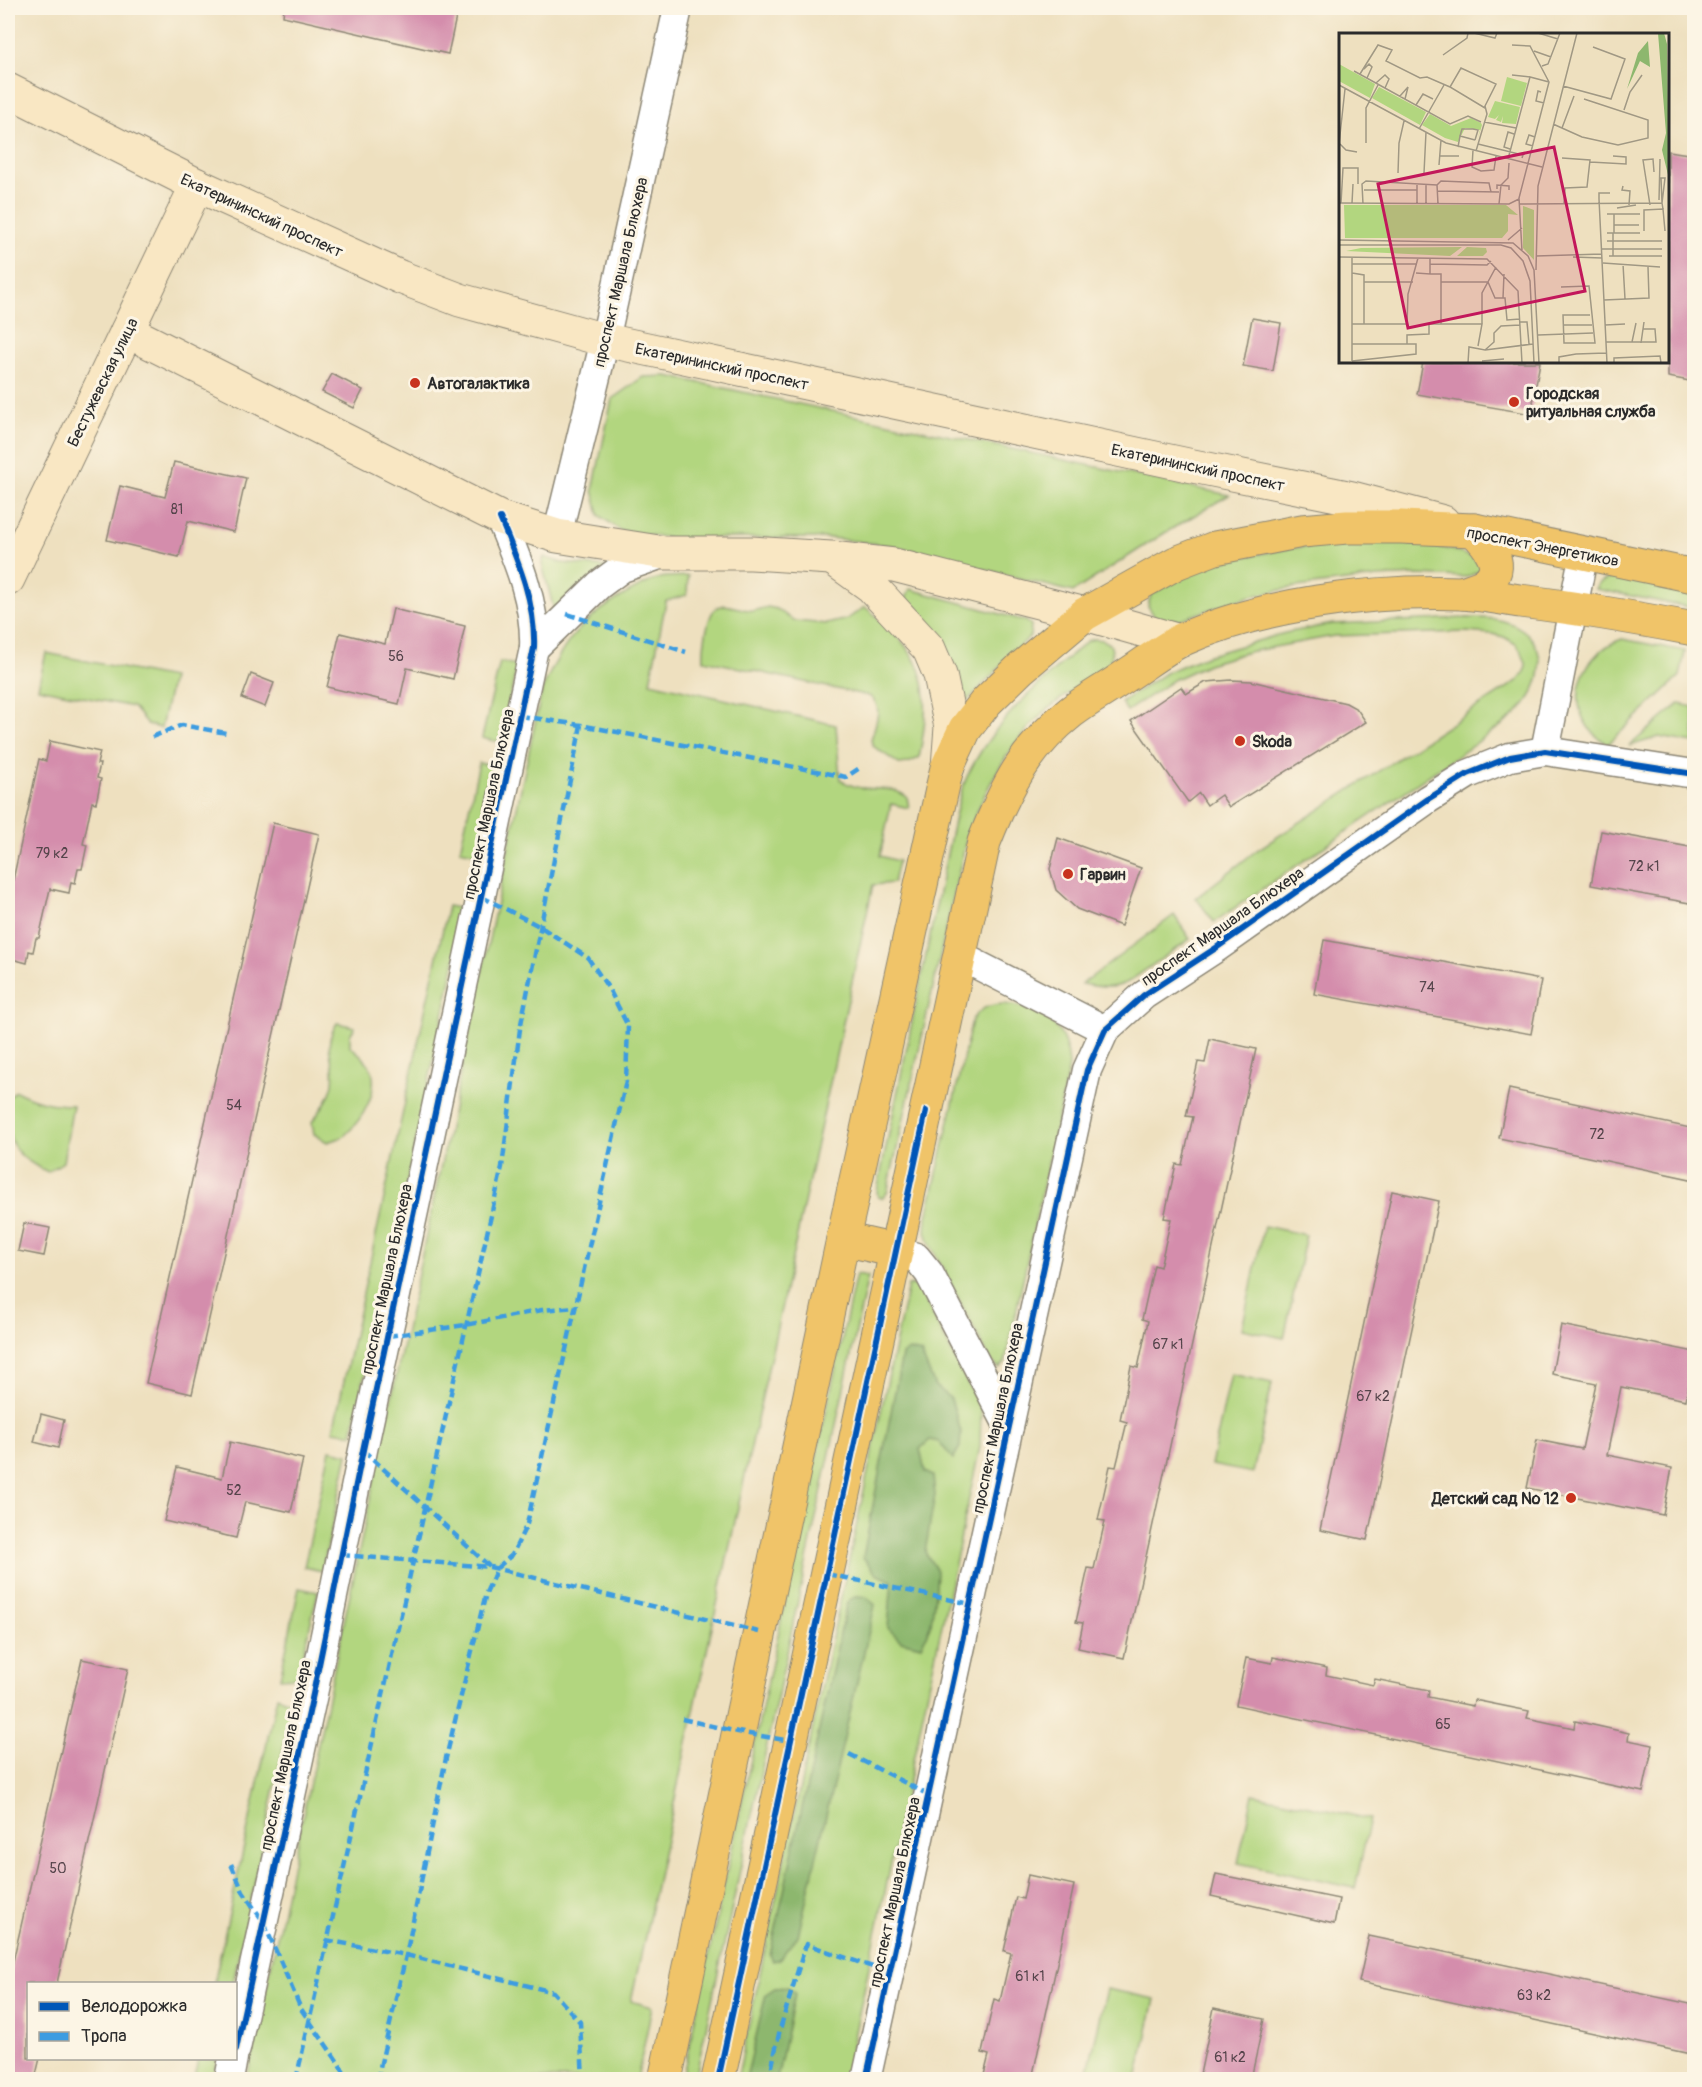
<svg xmlns="http://www.w3.org/2000/svg" width="1702" height="2087" font-family="Pangolin,sans-serif">
  <rect width="100%" height="100%" fill="#fcf5e5"/>
  <filter id="ink" filterUnits="userSpaceOnUse"><feTurbulence type="fractalNoise" baseFrequency=".0167" numOctaves="2"/><feDisplacementMap in="SourceGraphic" scale="12" xChannelSelector="R" yChannelSelector="G"/><feConvolveMatrix kernelMatrix="1 2 1 2 8 2 1 2 1" color-interpolation-filters="sRGB"/></filter>
  <filter id="wash" filterUnits="userSpaceOnUse"><feTurbulence type="fractalNoise" baseFrequency=".008" numOctaves="4" result="noise"/><feDisplacementMap in="SourceGraphic" scale="24" xChannelSelector="R" yChannelSelector="G"/><feGaussianBlur stdDeviation="1.35" result="paint"/><feColorMatrix in="noise" values="0 0 0 0 0 0 0 0 0 0 0 0 0 0 0 0 0 1.4 0 .05"/><feComposite in="paint" operator="in"/></filter>
  <g filter="url(#wash)">
    <rect width="100%" height="100%" fill="#eee0bf"/>
    <g fill="#b2d67f" stroke="#6e8055" stroke-width="1.5">
      <polygon points="667,376 1229,495 1163,534 1073,592 894,546 831,538 670,538 621,531 599,515 593,490 612,399 643,377"/>
      <path d="M1378,541C1404,543 1464,545 1481,565L1480,571L1467,577L1416,575L1378,577L1296,587L1251,596L1178,620H1162L1154,616L1148,606L1151,594L1211,563L1291,548Z"/>
      <polygon points="544,557 562,563 606,567 554,610 542,564"/>
      <path d="M688,576L687,595L666,601L650,682L836,725L840,780C848,784 855,788 864,788C880,790 892,786 907,797L909,808L891,804L880,856L898,861L893,883L873,885L631,2001L652,2007L637,2079H247L542,690C563,642 581,620 626,594C637,588 649,581 660,578C669,576 679,577 688,576Z"/>
      <path d="M1615,577L1694,593V608L1595,589C1599,581 1606,579 1615,577Z"/>
      <path d="M910,589L1026,621L1031,625L1030,636L966,702C951,655 942,633 906,598Z"/>
      <path d="M725,605L752,611L768,607L777,609L794,621L827,624L847,619L865,607C925,655 934,683 919,758L908,763L899,764L873,746L871,740C875,724 885,706 869,696L704,660C703,649 707,615 716,608C717,607 723,606 725,605Z"/>
      <path d="M1466,618C1475,618 1485,618 1494,619C1541,626 1553,667 1526,703C1513,720 1492,731 1475,744L1214,922L1196,898L1257,850L1519,680L1525,672L1526,663L1522,653L1516,644L1504,637L1492,634L1466,632L1334,636L1248,652L1208,664L1175,679L1127,711L1121,702L1167,672L1206,656L1285,633L1333,624Z"/>
      <path d="M1094,639L1103,640L1110,644C1114,654 1112,659 1105,667C1085,683 1061,697 1042,714C1006,748 985,790 967,835L887,1193L882,1198L878,1197L877,1191L952,830C955,817 958,802 962,789C985,727 1039,684 1087,641Z"/>
      <path d="M1622,639L1685,651L1680,676L1608,744C1560,718 1575,655 1622,639Z"/>
      <polygon points="46,653 172,678 161,728 148,725 133,707 38,688"/>
      <polygon points="500,662 517,665 501,740 494,741 482,738"/>
      <polygon points="1679,704 1694,707 1694,743 1659,737 1629,746"/>
      <polygon points="479,763 490,765 497,771 478,854 460,850"/>
      <polygon points="448,906 466,910 352,1434 333,1431"/>
      <path d="M1174,915L1190,939L1128,982C1112,990 1099,987 1082,984Z"/>
      <path d="M1003,1004C1042,1007 1067,1025 1069,1066L1005,1363L999,1368L991,1361L930,1244L926,1232L927,1217L972,1020C980,1008 988,1005 1003,1004Z"/>
      <path d="M337,1023L355,1027L350,1035V1046C357,1052 366,1058 370,1067C381,1090 362,1120 345,1135C340,1139 333,1140 327,1142L314,1134L312,1122C321,1110 330,1098 333,1084C337,1057 320,1051 337,1023Z"/>
      <path d="M16,1091C35,1101 51,1105 73,1105L63,1162L48,1172C8,1153 7,1140 8,1098Z"/>
      <polygon points="1264,1226 1306,1235 1284,1338 1242,1329"/>
      <polygon points="856,1274 868,1276 695,2079 682,2079"/>
      <polygon points="913,1285 918,1286 981,1410 980,1447 845,2079 737,2080 908,1286"/>
      <polygon points="1231,1374 1272,1383 1253,1473 1211,1465"/>
      <polygon points="330,1450 348,1454 322,1571 304,1567"/>
      <polygon points="299,1588 318,1592 298,1677 280,1678"/>
      <polygon points="277,1696 293,1703 233,1983 214,1983"/>
      <polygon points="1253,1794 1370,1819 1355,1888 1238,1863"/>
      <polygon points="1107,1989 1155,1999 1137,2079 1086,2079"/>
      <polygon points="198,2059 217,2059 212,2079 194,2079"/>
    </g>
    <g fill="#8db76e" stroke="#5c714c" stroke-width="1.5">
      <polygon points="909,1350 921,1353 935,1386 951,1399 961,1432 960,1447 953,1459 939,1442 930,1440 920,1449 925,1472 933,1476 935,1495 925,1552 937,1571 936,1587 931,1624 921,1646 901,1641 888,1628 892,1581 876,1574 863,1557 902,1355"/>
      <path d="M855,1596C865,1596 869,1596 875,1605L798,1936L779,1959L773,1961L770,1955L847,1602Z"/>
      <polygon points="788,1987 795,1994 777,2079 746,2079 766,1994 775,1988"/>
    </g>
    <g id="blocks">
      <g fill="#d48dac">
        <polygon points="284,8 458,8 448,54 283,16"/>
        <polygon points="1668,151 1695,155 1695,382 1668,377"/>
        <polygon points="1252,318 1281,323 1273,371 1243,366"/>
        <polygon points="1423,362 1540,362 1531,414 1417,394"/>
        <polygon points="332,374 363,390 354,408 322,392"/>
        <polygon points="174,462 246,478 234,532 188,521 179,557 107,540 120,486 165,497"/>
        <polygon points="393,609 465,626 453,679 407,668 399,704 327,687 340,633 385,644"/>
        <polygon points="251,674 274,683 265,707 242,698"/>
        <polygon points="1232,680 1251,681 1346,703 1357,709 1366,722 1229,807 1221,795 1207,805 1199,793 1188,802 1131,721 1181,687 1186,694 1206,682"/>
        <polygon points="50,741 100,752 97,764 100,764 97,778 101,779 96,803 92,802 83,844 87,845 82,869 78,869 75,883 71,882 69,893 50,889 39,938 36,938 33,952 29,951 27,963 8,958 8,879 13,880 39,759 46,761"/>
        <polygon points="273,823 319,834 192,1394 146,1383"/>
        <polygon points="1601,831 1695,848 1695,904 1591,885"/>
        <polygon points="1058,838 1141,868 1121,926 1077,909 1056,890 1050,869"/>
        <polygon points="1324,940 1541,980 1531,1034 1314,994"/>
        <polygon points="1210,1039 1256,1049 1124,1658 1078,1648 1083,1623 1076,1622 1088,1568 1094,1569 1105,1521 1098,1520 1110,1466 1116,1467 1127,1422 1120,1420 1131,1366 1138,1368 1148,1321 1142,1319 1154,1265 1160,1267 1171,1219 1164,1218 1176,1164 1182,1165 1193,1117 1186,1116 1198,1062 1205,1063"/>
        <polygon points="1509,1089 1695,1129 1695,1180 1499,1138"/>
        <polygon points="1392,1191 1439,1201 1367,1540 1320,1530"/>
        <polygon points="24,1223 50,1228 44,1256 18,1251"/>
        <polygon points="1561,1325 1695,1352 1686,1400 1621,1387 1607,1455 1672,1468 1663,1515 1527,1488 1537,1440 1582,1449 1596,1383 1552,1374"/>
        <polygon points="41,1414 64,1420 58,1448 34,1442"/>
        <polygon points="230,1442 303,1459 291,1512 245,1502 236,1538 164,1521 177,1467 222,1478"/>
        <polygon points="1273,1657 1327,1668 1326,1675 1373,1685 1375,1679 1429,1690 1428,1697 1473,1706 1474,1700 1529,1711 1527,1718 1574,1728 1575,1721 1629,1733 1628,1740 1653,1745 1643,1792 1236,1705 1246,1658 1272,1663"/>
        <polygon points="82,1659 128,1669 57,1983 28,1983 28,2058 40,2058 35,2079 8,2079 8,1969 11,1970"/>
        <polygon points="1216,1874 1339,1899 1334,1924 1211,1896"/>
        <polygon points="1028,1875 1074,1885 1032,2079 983,2079 989,2055 982,2053 994,1999 1000,2001 1011,1953 1004,1951 1016,1897 1023,1899"/>
        <polygon points="1369,1936 1695,2005 1695,2055 1359,1982"/>
        <polygon points="1214,2008 1264,2019 1251,2079 1199,2079"/>
      </g>
    </g>
  </g>
  <g filter="url(#ink)">
    <use href="#blocks" fill-opacity="0" stroke="#8c8675" stroke-width="1.5"/>
    <g fill="none" stroke-linecap="round" stroke-linejoin="round">
      <defs>
        <g id="street">
          <polyline points="557,536 605,340 678,8"/>
          <polyline points="534,648 599,585 622,568 665,553"/>
          <polyline points="1545,751 1584,552"/>
          <polyline points="960,956 1105,1030"/>
          <polyline points="896,1251 916,1257 929,1273 1009,1427"/>
          <path d="M236,2049L313,1694L363,1450L534,648C536,602 517,559 500,518"/>
          <polyline points="229,2080 233,2058"/>
          <polyline points="866,2080 1087,1070 1105,1030 1144,995 1216,948 1428,799 1468,774 1510,757 1545,751 1694,774"/>
        </g>
        <g id="secondary">
          <polyline points="8,90 197,185 400,277 460,300 605,340 1188,465 1352,498 1443,522"/>
          <polyline points="127,331 500,518 557,536 665,553 751,553 831,558 894,565 1085,614 1180,641"/>
          <polyline points="835,560 871,586 929,649 940,675 951,727 948,767"/>
          <polyline points="8,579 197,185"/>
        </g>
        <g id="primary">
          <path d="M1463,593C1469,590 1479,588 1485,584C1508,567 1488,544 1474,530"/>
          <polyline points="843,1239 896,1251"/>
          <polyline points="665,2080 843,1239 943,785 947,768 965,729 986,702 1020,669 1085,614 1176,563 1215,548 1302,531 1347,527 1401,527 1474,530 1694,576"/>
          <path d="M718,2080L984,842C1005,789 1025,748 1071,712C1088,699 1107,689 1124,677C1143,665 1162,650 1181,640C1261,604 1374,590 1461,593C1481,594 1501,598 1520,601C1578,608 1636,618 1694,629"/>
        </g>
      </defs>
      <use href="#street" stroke="#8c8675" stroke-width="31"/>
      <use href="#secondary" stroke="#8c8675" stroke-width="35"/>
      <use href="#primary" stroke="#8c8675" stroke-width="35"/>
      <use href="#street" stroke="#fff" stroke-width="28"/>
      <use href="#secondary" stroke="#f9e7c3" stroke-width="33"/>
      <use href="#primary" stroke="#f0c469" stroke-width="33"/>
      <g stroke="#3d9ce1" stroke-width="4.5" stroke-dasharray="9 4.5" stroke-linecap="butt">
        <polyline points="567,614 686,652"/>
        <polyline points="520,716 581,725 846,777 861,767"/>
        <polyline points="152,737 182,725 226,733"/>
        <polyline points="388,1336 466,1325 542,1310 576,1307"/>
        <polyline points="363,1450 490,1567"/>
        <polyline points="341,1555 490,1567 759,1632"/>
        <polyline points="827,1574 971,1604"/>
        <polyline points="682,1719 738,1732 791,1741"/>
        <polyline points="849,1754 929,1795"/>
        <polyline points="231,1864 243,1892 263,1921 301,2009 338,2062 348,2080"/>
        <polyline points="326,1940 406,1955 553,1992 580,2022 583,2080"/>
        <polyline points="296,2080 502,1167 520,1029 581,725"/>
        <polyline points="377,2080 407,1951 446,1758 486,1593 497,1568 512,1555 527,1524 626,1081 628,1026 609,989 588,958 541,927 482,897"/>
        <polyline points="769,2080 780,2029 806,1944 890,1973"/>
      </g>
      <defs>
        <g id="cycleway">
          <path d="M236,2049L313,1694L363,1450L534,648C536,602 517,559 500,518"/>
          <polyline points="718,2080 926,1111"/>
          <polyline points="866,2080 1087,1070 1105,1030 1144,995 1216,948 1428,799 1468,774 1510,757 1545,751 1694,774"/>
        </g>
      </defs>
      <use href="#cycleway" stroke="#fcf5e5" stroke-width="10"/>
      <use href="#cycleway" stroke="#0057b8" stroke-width="6"/>
    </g>
  </g>
  <g fill="#c8321e" stroke="#fcf5e5" stroke-width="2">
    <circle cx="415" cy="383" r="6"/>
    <circle cx="1514" cy="402" r="6"/>
    <circle cx="1240" cy="741" r="6"/>
    <circle cx="1068" cy="874" r="6"/>
    <circle cx="1571" cy="1498" r="6"/>
  </g>
  <g text-anchor="middle" stroke-width="6" stroke-linejoin="round" paint-order="stroke">
    <g font-size="14" fill="#55444b">
      <text x="177" y="514">81</text>
      <text x="396" y="661">56</text>
      <text x="52" y="858">79 к2</text>
      <text x="1644" y="871">72 к1</text>
      <text x="1427" y="992">74</text>
      <text x="234" y="1110">54</text>
      <text x="1597" y="1139">72</text>
      <text x="1168" y="1349">67 к1</text>
      <text x="1373" y="1401">67 к2</text>
      <text x="234" y="1495">52</text>
      <text x="1443" y="1729">65</text>
      <text x="58" y="1873">50</text>
      <text x="1030" y="1981">61 к1</text>
      <text x="1534" y="2000">63 к2</text>
      <text x="1230" y="2062">61 к2</text>
    </g>
    <g font-size="16" fill="#2b2b2b" stroke="#fcf5e5">
      <text transform="translate(262 215) rotate(25)" y="6">Екатерининский проспект</text>
      <text transform="translate(620 272) rotate(-77)" y="6">проспект Маршала Блюхера</text>
      <text transform="translate(722 366) rotate(12)" y="6">Екатерининский проспект</text>
      <text transform="translate(102 382) rotate(-64)" y="6">Бестужевская улица</text>
      <text transform="translate(1198 467) rotate(12)" y="6">Екатерининский проспект</text>
      <text transform="translate(1543 546) rotate(11)" y="6">проспект Энергетиков</text>
      <text transform="translate(488 804) rotate(-78)" y="6">проспект Маршала Блюхера</text>
      <text transform="translate(1222 926) rotate(-35)" y="6">проспект Маршала Блюхера</text>
      <text transform="translate(386 1279) rotate(-78)" y="6">проспект Маршала Блюхера</text>
      <text transform="translate(997 1418) rotate(-78)" y="6">проспект Маршала Блюхера</text>
      <text transform="translate(285 1755) rotate(-78)" y="6">проспект Маршала Блюхера</text>
      <text transform="translate(894 1892) rotate(-78)" y="6">проспект Маршала Блюхера</text>
    </g>
    <g font-size="16" font-weight="bold" fill="#2b2b2b" stroke="#fcf5e5" text-anchor="start">
      <text x="427" y="389">Автогалактика</text>
      <text x="1526" y="399">Городская<tspan x="1526" dy="18">ритуальная служба</tspan></text>
      <text x="1252" y="747">Skoda</text>
      <text x="1080" y="880">Гарвин</text>
      <text x="1559" y="1504" text-anchor="end">Детский сад № 12</text>
    </g>
  </g>
  <g transform="translate(1339 33)">
    <rect width="330" height="330" fill="#eee0bf"/>
    <path d="M0,31L36,51L31,65L0,48ZM168,44L188,50L182,73L162,68ZM40,54L87,79L81,92L33,65ZM156,68L181,74L177,91L163,90L164,83L162,89L157,87L160,82L156,86L149,84ZM91,81L112,93L132,85L142,90L143,92L139,105L141,97L126,95L119,109L106,105L83,92ZM5,172H167L179,182L169,181V198L163,205H6ZM184,173L195,177V227L184,215ZM123,214L111,223L7,218L22,215ZM128,214L147,215L148,219L144,223H118Z" fill="#b2d67f"/>
    <path d="M319,0H325L328,11L330,146L323,117L327,100ZM309,8L311,34L301,28L288,56L299,20Z" fill="#8db76e"/>
    <path fill="none" stroke="#a09884" stroke-width="1.5" d="M135,0L156,5L158,0M199,0L219,6M173,12L191,13L210,49L180,165L183,218M195,18L212,24M104,22L128,5L129,0M203,33L209,31L221,0M25,36L30,31L33,34L28,45M15,38L111,91L129,83L142,89M21,41L39,12L53,17L47,28L81,45L88,44L111,54M173,42L191,44M37,50L46,42L50,46L46,55M0,52L107,110L203,134M224,53L272,66L286,26L254,14M202,59L199,58L197,68L205,70M61,63L69,54L66,66M77,72L84,61L94,66M285,77L291,59L303,42M145,89L177,95M214,91L243,104L279,112L309,105V87L245,66M223,95L235,63M80,96L105,52M121,103L123,96H134L139,97L136,107M27,110V75L39,52M0,111L6,56M1,111L7,117L18,119M139,111L184,122L183,125M194,113L187,111L190,102L196,104M119,114L121,103L136,107M171,116L165,114L169,99L175,101M134,117L133,134L142,138L155,137L157,123M137,118L148,81L146,73L157,51L122,35L111,54L146,75M101,123H120M223,125L251,127L248,154L226,155L225,171M169,126L191,44L210,49M251,129L287,131V124L274,123M100,132L102,107M59,140L60,110L65,88M85,140L87,99M98,152L99,171M284,153L283,157L291,158L290,172M158,156V152L170,153V157M25,157H78M99,158L160,159M320,167L321,126M0,170L170,171L180,166M2,170L4,135H19V151M13,170L14,151M24,171L23,151L27,148L98,152L102,148L150,150L152,159M78,171V152M87,171V152M160,171L162,152L169,145L170,130M180,171L323,170L326,145H322L323,170L324,176M311,172L304,127L314,126L315,139M278,175L297,172M268,181H301M275,181V200M275,192H300M305,198V177L324,176L326,198M268,200H301M274,200V223M0,207L174,210L189,223L195,237L200,330M169,207L183,195M268,208H323M0,212H162L172,215L184,228L191,248L195,330M263,216H323M197,223L263,221M270,223H323M0,224L148,226L179,258L183,330M234,224L263,225M91,225V231L148,232L152,228M264,230L321,234M13,231H78M284,231L286,266M197,237L199,153L238,0M13,240L25,242V291M77,240L91,241V231M91,241H102V291M25,249H74M102,249H149L156,265H166L168,287L181,286M222,254L250,253L256,310H225L224,282H251M164,265L165,241M265,267L310,265L309,234M181,289H188L190,311M13,291H68L69,261L79,225M143,291V260L157,234M225,292H253M266,292L286,291M199,302L254,300M267,309H317L316,296H304M293,309L297,290M302,310L305,289M68,311V302L90,301V291H143L139,313M146,317L194,311M13,328L77,321V311H13M13,328V224M143,328L165,326M129,330L130,314L146,317L155,309V300L162,293L181,292M220,330V324L237,321L267,320M268,330L260,166V160H271M275,330V325L321,323L322,330"/>
    <path fill="#c2185b" fill-opacity="0.15" stroke="#c2185b" stroke-width="3" d="M215,114L246,258L69,295L39,151Z"/>
    <rect width="330" height="330" fill="none" stroke="#2b2b2b" stroke-width="3"/>
  </g>
  <rect width="1702" height="2087" fill="none" stroke="#fcf5e5" stroke-width="30"/>
  <rect x="27" y="1982" width="210" height="78" fill="#fcf5e5" stroke="#a8a49b" stroke-width="1.5"/>
  <rect x="39" y="2002" width="30" height="9" fill="#0057b8" stroke="#a8a49b" stroke-width="1.5"/>
  <text x="81" y="2012" font-size="18" fill="#2b2b2b">Велодорожка</text>
  <rect x="39" y="2032" width="30" height="9" fill="#3d9ce1" stroke="#a8a49b" stroke-width="1.5"/>
  <text x="81" y="2042" font-size="18" fill="#2b2b2b">Тропа</text>
</svg>
